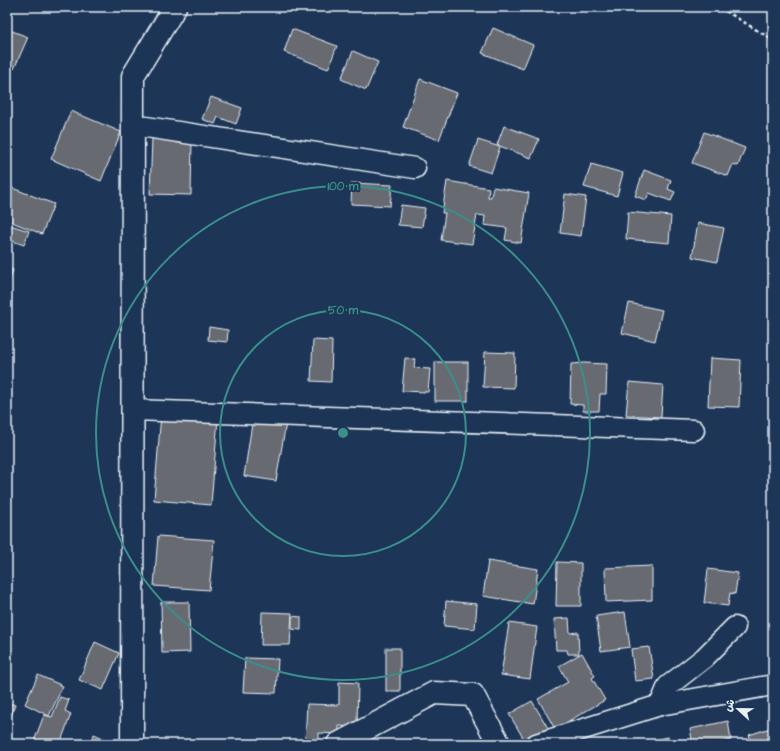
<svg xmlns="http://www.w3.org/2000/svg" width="780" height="751" font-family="'Architects Daughter','Playpen Sans Arabic',sans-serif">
  <rect width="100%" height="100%" fill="#1d3557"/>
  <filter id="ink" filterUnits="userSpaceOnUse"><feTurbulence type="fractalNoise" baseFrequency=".025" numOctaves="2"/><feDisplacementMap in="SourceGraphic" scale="8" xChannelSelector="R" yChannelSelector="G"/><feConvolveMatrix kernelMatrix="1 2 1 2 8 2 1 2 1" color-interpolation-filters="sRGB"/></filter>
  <g filter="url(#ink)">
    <g fill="#686b72" stroke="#e8f1f8">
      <polygon points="493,28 533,45 523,69 482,53"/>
      <polygon points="7,29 28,37 14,69 7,66"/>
      <polygon points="292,29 337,46 328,69 284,52"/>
      <polygon points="353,51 378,62 366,90 341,79"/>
      <polygon points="420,79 457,93 439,140 403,127"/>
      <polygon points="211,97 242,108 236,124 218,117 215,124 202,119"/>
      <polygon points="71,111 121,132 101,181 51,159"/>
      <polygon points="504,126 539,139 531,158 497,145"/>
      <polygon points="704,132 745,148 738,166 733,164 728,176 692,163"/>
      <polygon points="152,138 192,139 191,195 150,194"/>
      <polygon points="478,140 500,147 491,173 469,166"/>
      <polygon points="591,164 623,173 617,196 584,187"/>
      <polygon points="644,170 671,180 668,189 675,192 671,201 649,193 646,200 635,196"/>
      <polygon points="447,181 489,188 488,197 491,197 493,187 529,193 521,243 505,240 507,228 484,225 485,216 477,215 472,244 441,240 445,213 442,213"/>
      <polygon points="352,183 392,185 390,206 351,204"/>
      <polygon points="7,186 54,204 42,234 7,220"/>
      <polygon points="565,194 586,197 581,236 560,233"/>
      <polygon points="401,205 425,208 422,227 398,225"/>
      <polygon points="628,212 671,216 669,243 626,239"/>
      <polygon points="698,223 724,228 717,262 692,257"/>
      <polygon points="10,225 29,231 24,245 7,239"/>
      <polygon points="7,267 13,270 8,285 7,285"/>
      <polygon points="629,303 662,310 655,341 622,333"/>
      <polygon points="209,327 228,330 227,342 208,340"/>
      <polygon points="313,340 332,341 331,382 311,381"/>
      <polygon points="485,352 515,353 514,388 483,387"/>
      <polygon points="405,358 415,359 414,368 430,369 428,392 402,391"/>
      <polygon points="710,358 741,360 739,407 708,406"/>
      <rect x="435" y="362" width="33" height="39"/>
      <polygon points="584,363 607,364 606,394 600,394 599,411 583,411 583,405 570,404 571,364"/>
      <polygon points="629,382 663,385 661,417 626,415"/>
      <polygon points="161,414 218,418 211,505 154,500"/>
      <polygon points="253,417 286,423 276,481 244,476"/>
      <polygon points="158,536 214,540 209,590 154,586"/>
      <polygon points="488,561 538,569 533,604 483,596"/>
      <polygon points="557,562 581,563 581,606 556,606"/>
      <polygon points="652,566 652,600 606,602 605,568"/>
      <polygon points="708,569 738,573 735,594 730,593 728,606 704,603"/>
      <polygon points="446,601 477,604 475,629 444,626"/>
      <polygon points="161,602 189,602 190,652 162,653"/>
      <polygon points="262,612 292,613 290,645 261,645"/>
      <polygon points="625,612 630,647 601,651 596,616"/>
      <polygon points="292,616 301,617 301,630 292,629"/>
      <polygon points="569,618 570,633 578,632 579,654 568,654 567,650 556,650 554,619"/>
      <polygon points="509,623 537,627 530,679 501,675"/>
      <polygon points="95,642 119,653 103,690 79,680"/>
      <polygon points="649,647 654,679 635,681 631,649"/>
      <rect x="386" y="648" width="14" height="43"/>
      <polygon points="582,653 595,676 592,678 605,700 555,729 538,699 568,682 559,666"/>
      <polygon points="245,658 278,659 276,693 243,692"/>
      <polygon points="38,675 63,686 49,716 25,704"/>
      <polygon points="339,682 358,683 357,727 339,726 339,734 319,733 319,741 305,741 307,704 339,705"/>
      <polygon points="60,697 69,700 65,711 71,714 60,744 33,744 44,715 52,717"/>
      <polygon points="532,701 548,728 525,741 509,714"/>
      <polygon points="7,702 15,705 7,727"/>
      <polygon points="728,721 731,740 711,744 707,744 707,742 693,744 690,729"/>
      <polygon points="773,727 773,744 752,744 749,735"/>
      <polygon points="94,734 116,744 90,744"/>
      <polygon points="668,737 670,744 651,744 650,741"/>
      <polygon points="220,741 244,742 244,744 219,744"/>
    </g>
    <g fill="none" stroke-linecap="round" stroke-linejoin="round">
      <defs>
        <g id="street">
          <polyline points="133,125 415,168"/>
          <polyline points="133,410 694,430"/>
          <polyline points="660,705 668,686 704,658 735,627"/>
          <polyline points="536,744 660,705 773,685"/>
        </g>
        <g id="secondary">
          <polyline points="132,744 133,76 175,7"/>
          <polyline points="338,744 434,693 473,695 499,744"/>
        </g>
      </defs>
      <use href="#street" stroke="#e8f1f8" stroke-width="23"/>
      <use href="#secondary" stroke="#e8f1f8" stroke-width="25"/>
      <polyline stroke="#e8f1f8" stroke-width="2.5" stroke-dasharray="4 3" stroke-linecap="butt" points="719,7 773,40"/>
      <use href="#street" stroke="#1d3557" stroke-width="20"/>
      <use href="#secondary" stroke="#1d3557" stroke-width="22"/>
    </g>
  </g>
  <g fill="none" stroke="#3a8f8a" stroke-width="2">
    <circle cx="343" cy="433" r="123"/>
    <circle cx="343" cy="433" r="247"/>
  </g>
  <circle cx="343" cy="433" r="6" fill="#3a8f8a" stroke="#1d3557" stroke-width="2"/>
  <g font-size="12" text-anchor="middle" font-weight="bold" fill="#3a8f8a" stroke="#1d3557" stroke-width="4" stroke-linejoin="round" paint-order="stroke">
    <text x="343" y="190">100 m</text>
    <text x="343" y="314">50 m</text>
  </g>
  <rect width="780" height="751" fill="none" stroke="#1d3557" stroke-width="24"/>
  <rect x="12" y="12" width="756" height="727" fill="none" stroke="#e8f1f8" stroke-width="1.5" filter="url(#ink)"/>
  <g transform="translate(738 709) rotate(292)" stroke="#1d3557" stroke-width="3" paint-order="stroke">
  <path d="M0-3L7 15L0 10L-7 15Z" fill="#e8f1f8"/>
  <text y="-6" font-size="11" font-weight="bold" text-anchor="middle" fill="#e8f1f8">ش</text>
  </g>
</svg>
